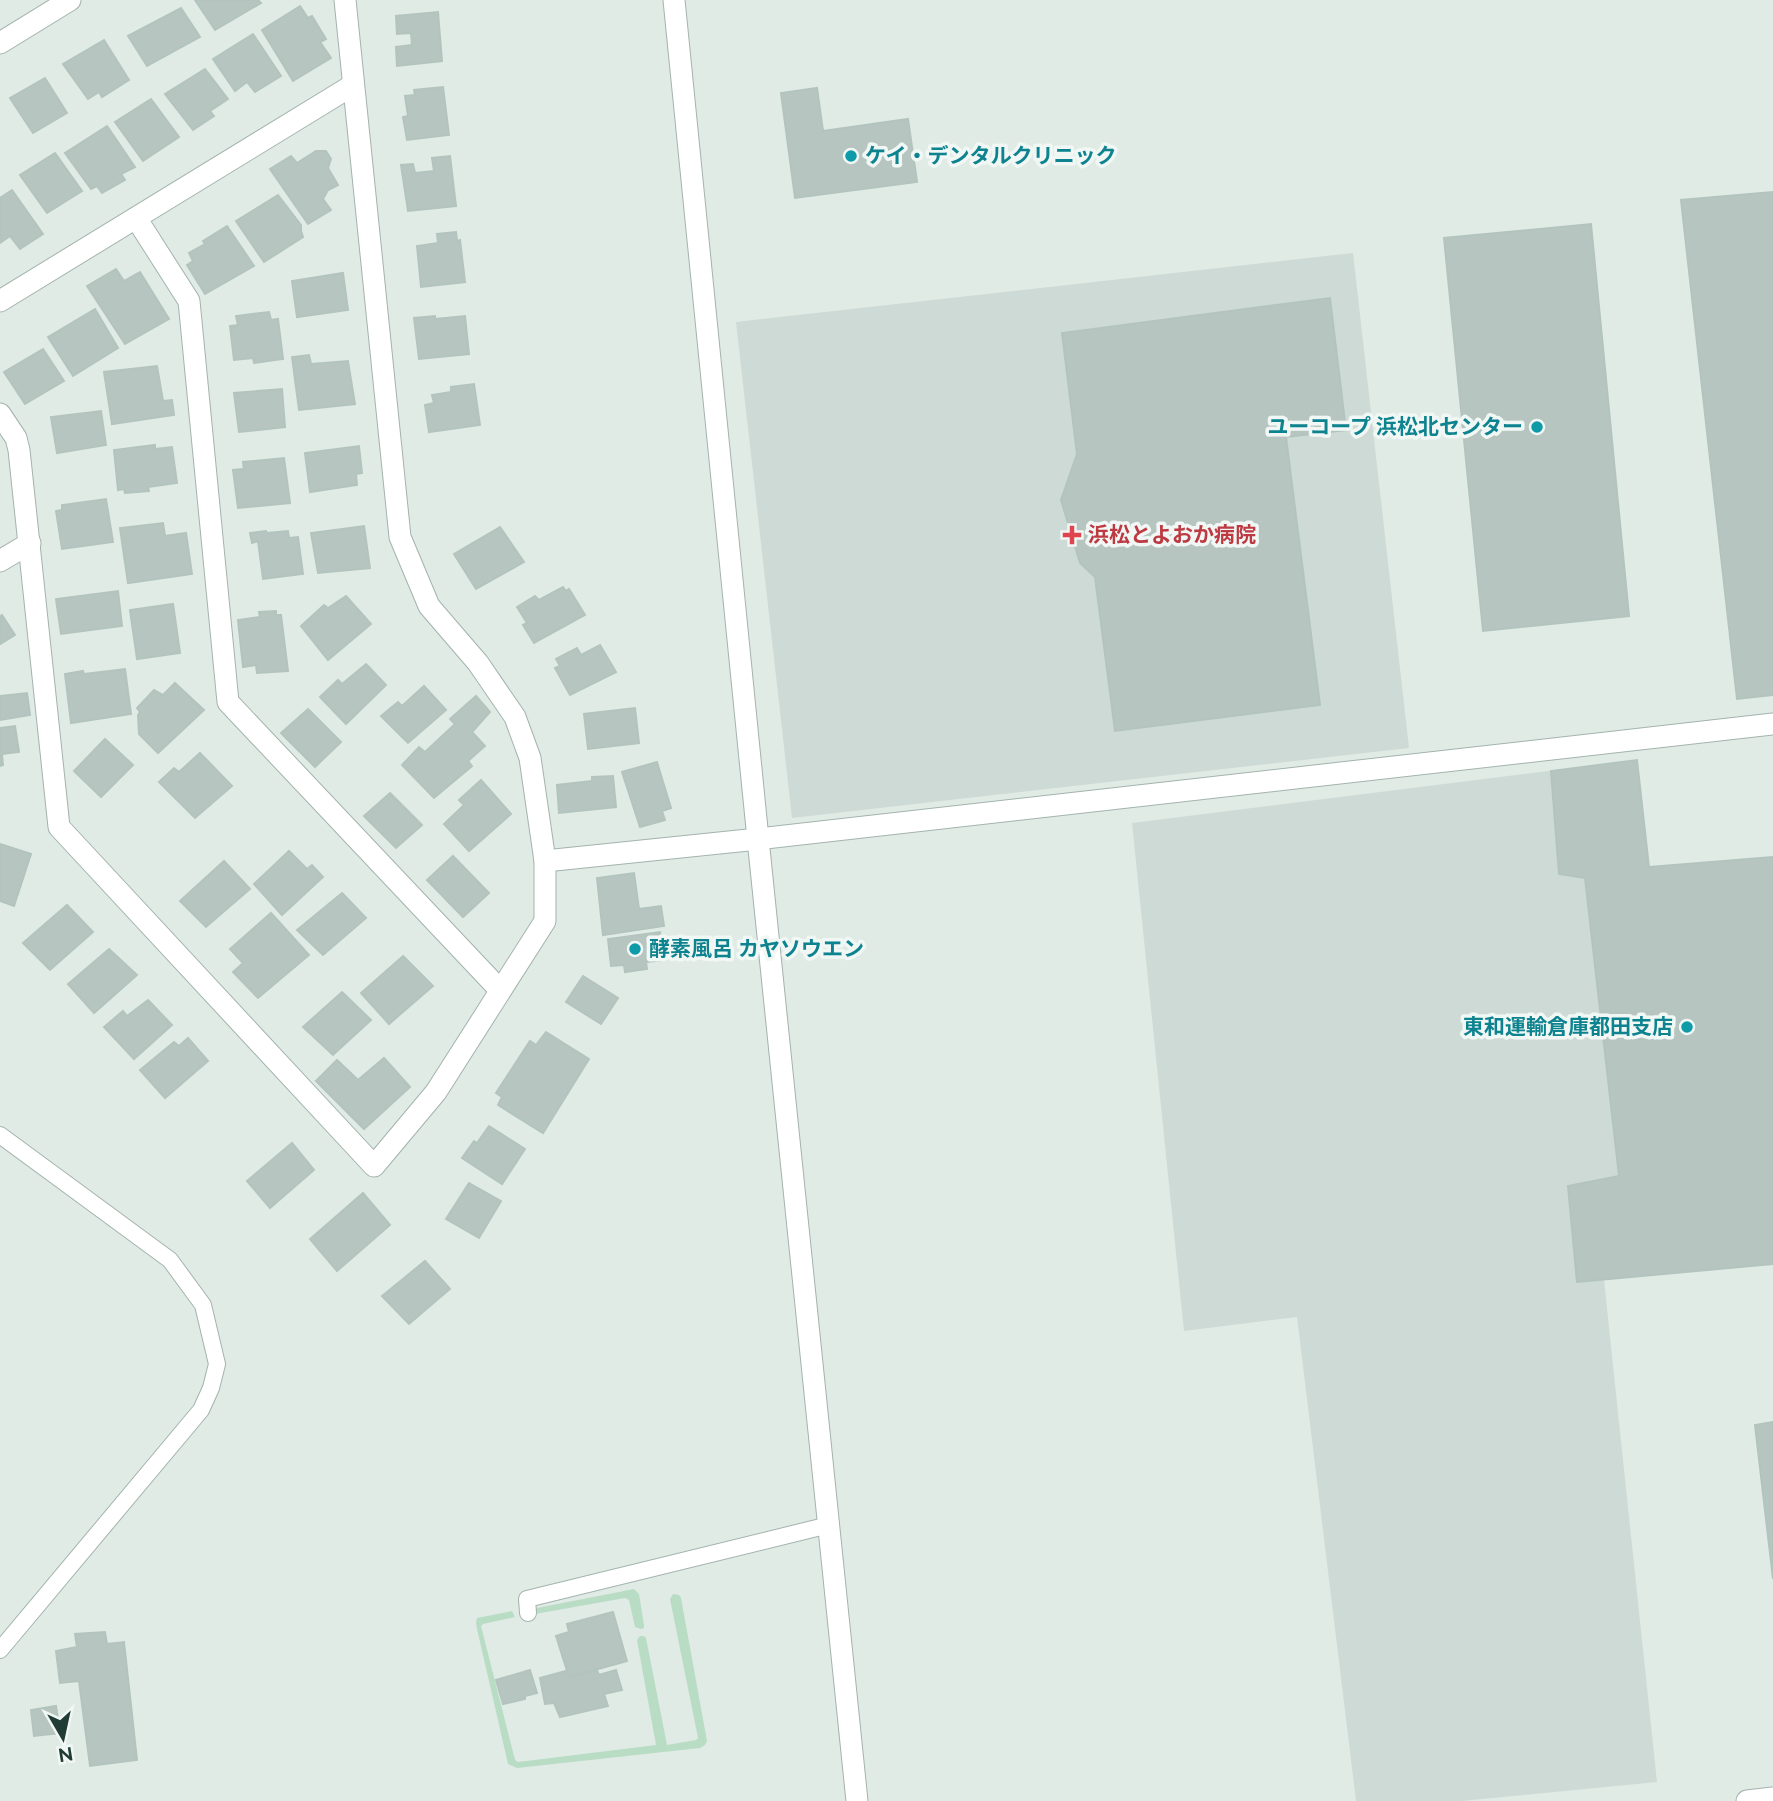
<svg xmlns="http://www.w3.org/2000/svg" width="1773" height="1801" font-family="Raleway,'Noto Sans JP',sans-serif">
  <rect width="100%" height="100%" fill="#e0ebe6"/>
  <g fill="#cedad5">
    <polygon points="1353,253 1409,748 792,818 736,322"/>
    <polygon points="1637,760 1649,867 1773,857 1773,1264 1604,1280 1657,1782 1462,1801 1356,1801 1297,1317 1184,1331 1132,823"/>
  </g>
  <g fill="#b9dcc4">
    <polygon points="634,1589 639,1594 644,1625 644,1628 641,1629 635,1627 629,1600 625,1598 535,1614 534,1609 537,1608"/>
    <polygon points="673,1594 679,1595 681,1598 707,1741 705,1745 700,1748 517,1768 508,1764 477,1629 476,1623 477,1618 512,1611 515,1617 483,1624 481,1626 515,1760 518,1762 656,1745 637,1640 640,1636 644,1636 646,1638 667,1745 696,1740 698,1738 670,1599"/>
  </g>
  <g fill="#b6c5c0" stroke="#b3c4be" stroke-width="2">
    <polygon points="195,0 258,0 261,3 215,30"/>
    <polygon points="300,6 308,18 312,16 326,39 320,42 331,58 293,81 262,30"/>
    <polygon points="181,8 200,37 147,66 128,36"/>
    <polygon points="438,12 442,61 397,66 396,47 412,45 411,33 397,34 396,16"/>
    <polygon points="253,34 281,76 255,92 247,82 235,91 213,59"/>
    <polygon points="104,40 129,80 102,97 99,92 88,99 63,64"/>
    <polygon points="205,69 228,99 210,111 214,116 193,130 165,94"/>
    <polygon points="45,78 67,113 33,133 10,98"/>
    <polygon points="443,87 449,135 407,140 403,117 408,116 405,96 415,95 414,90"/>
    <polygon points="817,88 823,131 908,119 917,182 795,198 781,93"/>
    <polygon points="151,99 179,137 143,161 115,122"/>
    <polygon points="107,126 135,167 121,174 125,180 102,193 97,186 91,189 65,153"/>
    <polygon points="316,151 326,151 331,159 328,168 338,185 328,190 323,199 331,210 308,224 270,169 291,156 297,163"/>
    <polygon points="55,153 82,191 47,213 20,175"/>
    <polygon points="450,156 456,206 408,211 401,165 413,164 415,173 434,171 432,158"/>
    <polygon points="12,190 43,234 20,249 10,236 0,243 0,198"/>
    <polygon points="1773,192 1773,695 1737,699 1681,200"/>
    <polygon points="278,195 301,225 301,231 303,237 264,262 236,221"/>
    <polygon points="1591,224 1629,616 1483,631 1444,238"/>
    <polygon points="227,226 254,266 205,294 187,265 193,261 189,253 205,244 203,241"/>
    <polygon points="456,232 457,241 460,240 465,282 421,287 417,246 438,243 437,234"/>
    <polygon points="116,269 124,281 140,272 169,319 125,344 87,286"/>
    <polygon points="343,273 348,310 297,317 292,281"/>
    <polygon points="1330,298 1346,430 1286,437 1320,705 1115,731 1095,577 1080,563 1061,500 1077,454 1062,333"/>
    <polygon points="95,309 118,348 73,376 48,337"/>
    <polygon points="269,312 271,320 278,319 283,359 254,363 253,358 234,360 230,326 238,325 236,316"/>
    <polygon points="435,316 435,319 465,316 469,354 419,359 414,318"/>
    <polygon points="43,349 64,381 25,404 4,372"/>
    <polygon points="309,355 311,364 348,361 355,404 299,410 292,357"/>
    <polygon points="157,366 163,401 172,400 174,415 112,424 104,372"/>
    <polygon points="474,384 480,425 429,432 425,405 434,403 432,395 451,392 451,387"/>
    <polygon points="282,389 285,427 239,432 234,393"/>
    <polygon points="101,411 106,445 57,453 51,417"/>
    <polygon points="155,445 155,449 172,447 177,483 148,487 149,491 125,493 124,489 118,490 114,450"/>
    <polygon points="359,446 362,473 356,474 357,485 310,492 305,453"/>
    <polygon points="284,458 290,503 238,508 233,470 244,469 243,462"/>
    <polygon points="106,499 113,542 62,549 56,511 62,510 62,505"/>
    <polygon points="163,523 165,536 186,533 192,574 128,583 120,528"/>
    <polygon points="364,526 370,568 318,573 311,533"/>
    <polygon points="500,527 524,562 476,589 454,554"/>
    <polygon points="266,531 267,533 288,531 289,538 298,537 303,574 263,579 258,541 252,543 250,533"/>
    <polygon points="563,587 566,591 569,589 585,615 534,643 523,625 527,623 517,607 535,596 539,600"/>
    <polygon points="118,591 122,626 61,634 56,599"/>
    <polygon points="346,596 371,624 328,660 301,626 324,605 328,608"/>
    <polygon points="173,604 180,653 137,659 130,610"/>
    <polygon points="276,611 276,615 281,615 288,671 257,673 256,665 243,667 238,620 260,617 259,612"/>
    <polygon points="2,615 15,635 0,644 0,617"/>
    <polygon points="600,645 616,672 570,695 555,668 560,666 556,659 577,648 581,655"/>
    <polygon points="366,664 386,685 346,724 320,697 338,680 342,684"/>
    <polygon points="125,669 131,714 71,723 65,674 83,671 84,674"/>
    <polygon points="175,683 204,710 158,753 139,734 138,715 140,712 137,708 154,690 163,695"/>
    <polygon points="424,686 446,710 408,743 381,716 398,702 402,706"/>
    <polygon points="27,693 30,715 0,720 0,696"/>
    <polygon points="476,696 490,712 472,732 485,746 468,761 472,766 434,798 402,765 419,747 425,752 455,724 450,719"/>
    <polygon points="635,708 639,743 588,749 584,714"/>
    <polygon points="308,709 341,742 315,767 281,733"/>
    <polygon points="15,726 19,752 2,754 3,765 0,766 0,728"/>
    <polygon points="105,739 133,765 101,797 74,771"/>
    <polygon points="200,753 232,786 195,818 159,782 174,768 179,772"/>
    <polygon points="1637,760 1649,867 1773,857 1773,1264 1577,1282 1568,1186 1619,1176 1585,878 1559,874 1551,771"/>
    <polygon points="657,762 671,808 662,811 665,820 640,827 622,772"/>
    <polygon points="613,776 616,807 559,813 557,785 592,781 592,777"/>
    <polygon points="481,780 511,814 469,851 444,824 464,805 459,800"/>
    <polygon points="390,793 422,825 396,848 364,816"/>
    <polygon points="0,844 31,854 14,906 0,901"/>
    <polygon points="289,851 307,869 312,865 323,877 282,915 254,884"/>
    <polygon points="453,856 489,893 463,917 427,880"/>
    <polygon points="224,861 250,889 206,927 180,901"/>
    <polygon points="634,873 639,909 661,906 664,926 603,935 597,878"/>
    <polygon points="342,893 366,918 323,955 297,930"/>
    <polygon points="67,905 93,932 50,970 23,943"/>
    <polygon points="271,913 309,955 258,998 233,972 243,963 230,949"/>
    <polygon points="660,932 664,960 646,962 647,969 625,972 624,965 611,966 608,939"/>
    <polygon points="109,949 137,975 94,1013 68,984"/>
    <polygon points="403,956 433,986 389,1024 361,993"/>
    <polygon points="583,976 618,998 601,1024 566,1002"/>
    <polygon points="342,992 371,1020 333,1055 303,1027"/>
    <polygon points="148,1000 172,1025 134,1059 104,1027 123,1011 127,1016"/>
    <polygon points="546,1032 589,1059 543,1133 498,1105 502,1097 496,1093 530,1041 536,1045"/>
    <polygon points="188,1038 208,1061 165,1098 140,1070 174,1042 179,1046"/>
    <polygon points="384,1058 410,1087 364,1129 316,1081 337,1060 358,1080"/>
    <polygon points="489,1126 525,1149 502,1184 462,1158 474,1141 477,1143"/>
    <polygon points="292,1143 314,1170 270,1208 247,1181"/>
    <polygon points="469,1183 501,1201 479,1238 446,1219"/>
    <polygon points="363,1193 390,1225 337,1271 310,1239"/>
    <polygon points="425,1261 450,1289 409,1324 382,1296"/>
    <polygon points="1773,1422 1773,1579 1755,1425"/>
    <polygon points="613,1612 627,1661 569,1677 556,1636 569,1632 567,1624"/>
    <polygon points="105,1632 107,1644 124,1642 137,1760 90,1766 79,1681 60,1683 56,1651 77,1647 75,1634"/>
    <polygon points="530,1670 537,1693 525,1696 525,1699 503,1704 496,1680"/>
    <polygon points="597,1670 599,1675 616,1670 622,1690 604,1694 608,1706 560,1717 554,1703 545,1704 540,1678 566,1671 569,1677"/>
    <polygon points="56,1706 60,1733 34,1736 31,1710"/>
  </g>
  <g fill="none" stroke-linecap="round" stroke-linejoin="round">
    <defs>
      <g id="service">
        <polyline points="0,1135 170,1260 203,1305 217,1364 211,1388 201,1410 0,1650"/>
        <polyline points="528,1613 527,1599 829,1525"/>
      </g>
      <g id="minor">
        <polyline points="136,218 189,301 228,702 500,990"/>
        <polyline points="0,301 353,85"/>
        <polyline points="0,414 16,438 19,450 59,827 374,1166 436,1092 545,921 545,861 530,758 515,717 478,663 429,606 400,537 345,0"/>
        <polyline points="0,561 30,543"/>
        <polyline points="545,861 758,839"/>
      </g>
      <g id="tertiary">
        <polyline points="674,0 758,839 857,1801"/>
        <polyline points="0,43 70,0"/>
        <polyline points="758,839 1773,724"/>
        <polyline points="1747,1801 1773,1798"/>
      </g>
    </defs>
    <use href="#service" stroke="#a3b3ad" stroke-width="18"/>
    <use href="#minor" stroke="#a3b3ad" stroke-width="23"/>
    <use href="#tertiary" stroke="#a3b3ad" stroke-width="23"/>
    <use href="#service" stroke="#fff" stroke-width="16"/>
    <use href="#minor" stroke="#fff" stroke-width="21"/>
    <use href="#tertiary" stroke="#fff" stroke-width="21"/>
  </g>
  <g fill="#0f9aa8" stroke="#f1f7f4" stroke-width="2.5">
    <circle cx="851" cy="156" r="7"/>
    <circle cx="1537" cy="427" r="7"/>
    <circle cx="635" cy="949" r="7"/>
    <circle cx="1687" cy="1027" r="7"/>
  </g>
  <path fill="#e0444e" stroke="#f1f7f4" stroke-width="2.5" d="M1068.5 524.5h7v7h7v7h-7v7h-7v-7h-7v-7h7z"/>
  <g text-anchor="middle" stroke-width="7" stroke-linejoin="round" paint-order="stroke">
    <g font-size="21" font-weight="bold" fill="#0d838f" stroke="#f1f7f4" text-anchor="start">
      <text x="865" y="163">ケイ・デンタルクリニック</text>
      <text x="1523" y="434" text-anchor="end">ユーコープ 浜松北センター</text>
      <text x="649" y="956">酵素風呂 カヤソウエン</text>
      <text x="1673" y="1034" text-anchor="end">東和運輸倉庫都田支店</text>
    </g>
    <g font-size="21" font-weight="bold" fill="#be3a42" stroke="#f1f7f4" text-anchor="start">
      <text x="1088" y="542">浜松とよおか病院</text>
    </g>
  </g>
  <g transform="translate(63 1738) rotate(171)" stroke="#f1f7f4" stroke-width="5" paint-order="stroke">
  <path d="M0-5L12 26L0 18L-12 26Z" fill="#213b35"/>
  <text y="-10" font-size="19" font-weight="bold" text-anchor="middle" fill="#213b35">N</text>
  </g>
</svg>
